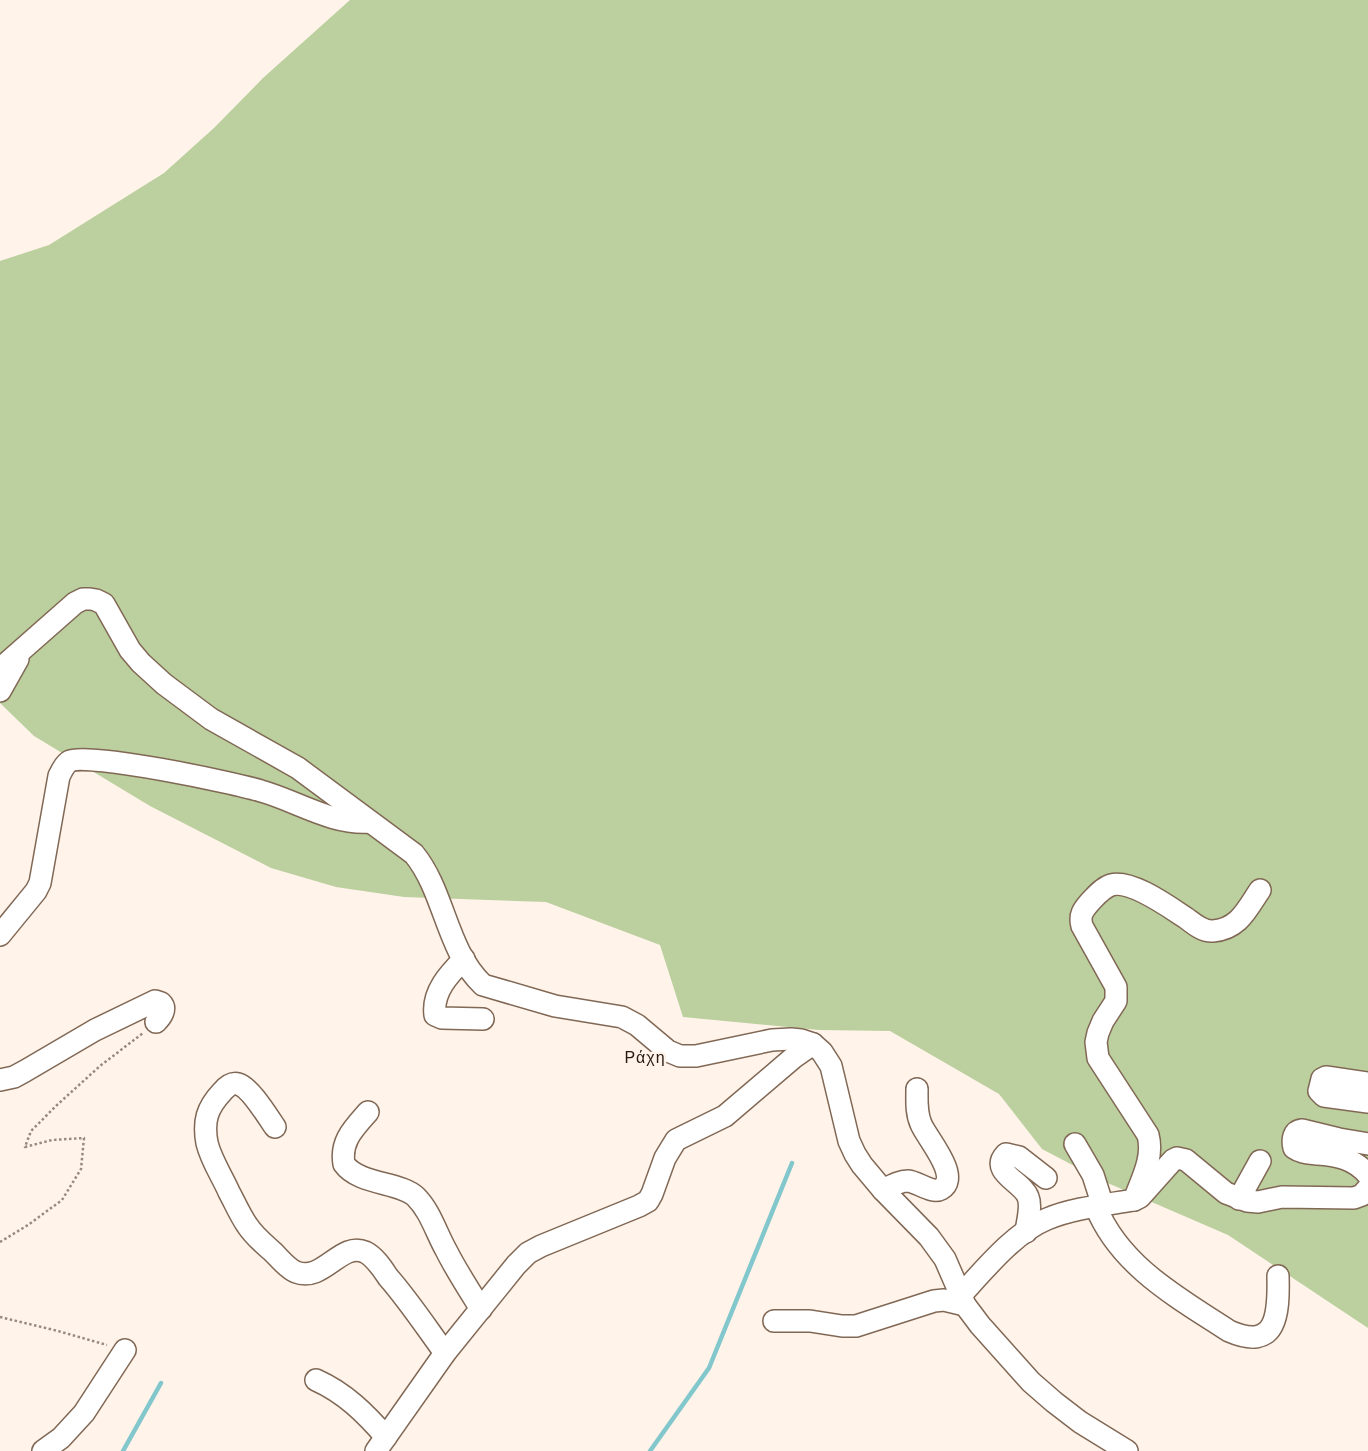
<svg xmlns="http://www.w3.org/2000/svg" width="1368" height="1451" font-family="Arial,sans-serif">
  <rect width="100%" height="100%" fill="#fff3ea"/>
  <polygon fill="#bbd09e" points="350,0 1368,0 1368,1328 1228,1235 1103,1181 1042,1149 999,1094 890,1031 819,1030 683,1017 660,945 546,902 404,897 336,887 271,868 150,806 34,736 0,703 0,261 49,245 164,173 215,127 263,78"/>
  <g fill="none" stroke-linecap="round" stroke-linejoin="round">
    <g stroke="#82c7cc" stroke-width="4.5">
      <polyline points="123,1451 161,1383"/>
      <polyline points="650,1451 709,1368 792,1163"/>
    </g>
    <defs>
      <g id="minor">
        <path d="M0,669L75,603L83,599H90L96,600L104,604L130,650L141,663L164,684L211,719L298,768L414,854C445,892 446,950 483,985L555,1006L622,1017L637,1025L668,1051L680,1056H696L772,1040L791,1039L801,1040L813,1044"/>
        <polyline points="0,691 18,659"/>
        <path d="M0,935L36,891L40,883L59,776C62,771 64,764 70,761C87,752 236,783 261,791C297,801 332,825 370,822"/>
        <path d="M464,959C449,974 432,992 435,1015L442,1018L483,1019"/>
        <path d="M0,1080L14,1077L25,1071L95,1030L155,1001L161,1003C167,1009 161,1017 156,1022"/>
        <polyline points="1368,1083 1326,1077 1322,1079 1319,1091 1324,1096 1368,1102"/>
        <path d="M368,1112C354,1128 340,1141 344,1164C359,1185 401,1182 416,1197C430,1211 436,1232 446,1250C456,1270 469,1290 481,1309"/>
        <path d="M275,1127C268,1117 250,1087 238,1084C232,1082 226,1087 222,1092C207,1108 203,1121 207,1143C211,1160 222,1176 229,1192C235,1203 240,1215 247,1225C254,1236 264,1244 273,1252C280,1259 288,1269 296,1272C323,1283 341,1241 365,1252C375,1257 382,1268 388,1277C409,1301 426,1327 445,1353"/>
        <polyline points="1075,1144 1093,1175 1103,1206"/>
        <path d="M1368,1144L1339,1139L1302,1130C1293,1131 1292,1140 1294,1148C1301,1153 1309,1153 1317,1154C1337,1155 1355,1159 1368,1175"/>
        <path d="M883,1190C891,1186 899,1181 908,1181C918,1182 932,1194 941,1189C962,1177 926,1137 921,1124C916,1113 917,1101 917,1089"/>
        <polyline points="1239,1199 1260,1161"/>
        <path d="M1134,1200C1142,1179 1154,1157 1148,1135L1098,1058L1096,1042L1098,1033L1103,1021L1116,1001V987L1082,926C1079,915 1083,910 1090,902C1096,896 1102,888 1111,885C1131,879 1169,907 1186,918C1194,924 1203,932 1213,931C1239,929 1247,909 1260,890"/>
        <path d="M1096,1207C1120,1266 1177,1297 1229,1331C1277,1352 1279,1314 1278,1276"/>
        <path d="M1026,1232C1027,1222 1032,1207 1028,1197C1023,1182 989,1172 1006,1154L1019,1157L1046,1178"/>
        <path d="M961,1295C984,1270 1015,1232 1047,1219C1074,1208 1105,1205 1134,1200L1140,1197L1173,1160L1177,1158L1186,1160L1226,1193L1247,1201L1258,1202L1282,1197L1354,1198L1362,1195L1368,1188"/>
        <polyline points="774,1321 810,1321 842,1326 856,1326 934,1301 944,1300 965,1305"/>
        <path d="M316,1380C345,1393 365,1413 386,1437"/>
        <polyline points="43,1451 61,1438 84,1413 125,1350"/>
        <polyline points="376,1451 445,1353 516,1265 528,1253 541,1246 639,1206 648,1201 652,1194 665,1158 676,1140 725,1116 793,1058 813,1044 822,1052 831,1066 849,1141 855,1154 862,1165 883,1190 929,1237 945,1259 965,1305 980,1325 1031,1382 1054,1402 1080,1422 1127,1451"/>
      </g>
    </defs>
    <use href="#minor" stroke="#816855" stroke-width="24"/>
    <g stroke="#958a82" stroke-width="2.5" stroke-dasharray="2.5 2.5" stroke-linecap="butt">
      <polyline points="0,1242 28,1225 62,1200 81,1169 84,1138 52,1140 25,1147 31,1131 57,1105 100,1066 143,1033"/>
      <polyline points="0,1317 58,1331 107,1345"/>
    </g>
    <use href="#minor" stroke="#fff" stroke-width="21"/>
  </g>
  <g text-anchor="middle" stroke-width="5" stroke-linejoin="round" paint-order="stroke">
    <g font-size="16" letter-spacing="1" fill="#241a12" stroke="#fff3ea">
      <text x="645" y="1063">Ράχη</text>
    </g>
  </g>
</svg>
